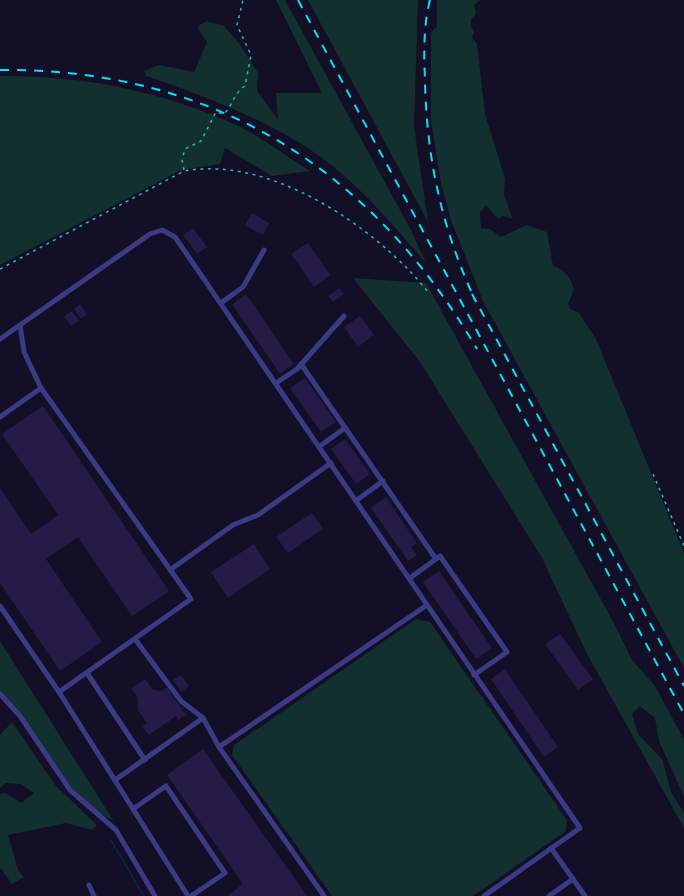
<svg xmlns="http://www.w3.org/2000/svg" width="684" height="896" font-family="'DejaVu Sans',sans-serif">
  <rect width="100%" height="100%" fill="#130f26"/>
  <g fill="#12302f">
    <path d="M276,0H285L411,230L426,263C389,220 351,175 303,145C259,117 196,93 147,76L144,71L159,65L194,72L207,42L197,27L206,21L224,26L238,42L258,73L257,91L278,119L276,93H322Z"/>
    <polygon points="308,0 418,0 414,126 428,222"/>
    <path d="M437,0H480L474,5L476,14L471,19V26L474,31L472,38L477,44L485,114L505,179L504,195L513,219L503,216L498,219L486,205L480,213L481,229H490L501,237L527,225L547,232L553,266C564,269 571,278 574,289L568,304L571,310L578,312L596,339L684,553V668L483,301L451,220L441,183L431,121V32L437,27Z"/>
    <path d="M0,76C81,75 163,91 236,125C262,137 286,156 310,171L272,176L225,148L220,164L181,170L0,265Z"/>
    <polygon points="353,278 426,283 615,625 632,660 655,686 684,740 684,797 659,741 655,718 640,706 632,714 638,734 662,759 671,792 684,813 684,828 587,654 542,558 420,362"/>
    <polygon points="416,619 430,622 567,820 566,831 473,896 332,896 232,755 234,745"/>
    <path d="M0,641L113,820C59,796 42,730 0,691Z"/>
    <polygon points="12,722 56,786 97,825 92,830 66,823 8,835 18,870 24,877 12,884 0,867 0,794 6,793 21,803 34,793 21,784 6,783 0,788 0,735"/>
  </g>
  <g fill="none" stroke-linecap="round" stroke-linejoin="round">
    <polyline stroke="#0c2248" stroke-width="2" points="111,840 144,896"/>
  </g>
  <g fill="#241b47">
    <polygon points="252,213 269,223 263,235 245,225"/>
    <polygon points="193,228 207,247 197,254 183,235"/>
    <polygon points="308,243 330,275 314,287 291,254"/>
    <polygon points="339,288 344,294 333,302 328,296"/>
    <polygon points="246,294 294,364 280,374 232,304"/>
    <polygon points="80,304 87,314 81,319 74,309"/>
    <polygon points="72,311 79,321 71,326 64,316"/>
    <polygon points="360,316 374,335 358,347 344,327"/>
    <polygon points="305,378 336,422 321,432 290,388"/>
    <polygon points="43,406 169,591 132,616 78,537 46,559 102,642 60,671 0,583 0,488 31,534 58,515 2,434"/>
    <polygon points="345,439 370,474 356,484 331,449"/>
    <polygon points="386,497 417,543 411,547 417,555 408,561 371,508"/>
    <polygon points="312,513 323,529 288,553 276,537"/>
    <polygon points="254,544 270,569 228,598 211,572"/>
    <polygon points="439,571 492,648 476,659 423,582"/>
    <polygon points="560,634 593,679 578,690 545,644"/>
    <polygon points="505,669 558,747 544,757 491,679"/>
    <polygon points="181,675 189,686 181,692 173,680"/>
    <polygon points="145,679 153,690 162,691 167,687 186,715 178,720 176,716 149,735 142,726 147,723 138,710 138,698 131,688"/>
    <polygon points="203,749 307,896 227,896 243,884 167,775"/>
  </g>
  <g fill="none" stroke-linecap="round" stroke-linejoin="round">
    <g stroke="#2fb8b0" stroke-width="1.5" stroke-dasharray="3 4.5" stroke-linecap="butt">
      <path d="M184,170L182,160L185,149L201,141L216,112L224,114C233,105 233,94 245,86L251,55L237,25L243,0"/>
      <path d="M0,269L184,171C271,155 377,228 429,293"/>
      <polyline points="653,474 684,546"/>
    </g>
    <g stroke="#3d3a85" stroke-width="5">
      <polyline points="221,303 243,287 264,250"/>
      <polyline points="20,325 24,352 41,388 191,599 59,692"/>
      <polyline points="0,339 150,234 162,230 175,237 580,828 484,896"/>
      <polyline points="301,364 436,559"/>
      <polyline points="276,383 297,369 344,316"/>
      <polyline points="0,417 41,388"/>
      <polyline points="320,446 345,428"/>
      <polyline points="357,500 383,481"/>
      <polyline points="170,570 233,525 258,515 331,463"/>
      <polyline points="410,578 440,556 507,652 474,675"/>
      <polyline points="0,606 59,692 188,896"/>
      <polyline points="135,639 181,701 203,718"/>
      <polyline points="87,673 145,760"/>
      <polyline points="0,694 20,716 70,790 116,830 155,896"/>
      <polyline points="219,747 427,605"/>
      <polyline points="115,780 203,718 219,747 324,896"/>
      <polyline points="133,809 166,786 225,873 191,896"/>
      <polyline points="551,848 585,896"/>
      <polyline points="89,885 94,896"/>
      <polyline points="549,896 573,879"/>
    </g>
    <g stroke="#00e5ff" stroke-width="2" stroke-dasharray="9 8" stroke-linecap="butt">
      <polyline points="298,0 684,714"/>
      <path d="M430,0C423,27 424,55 425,82C427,162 442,228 475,300"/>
      <path d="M0,70C212,68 371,168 477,349"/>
      <polyline points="472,294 684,686"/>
    </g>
  </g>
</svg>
